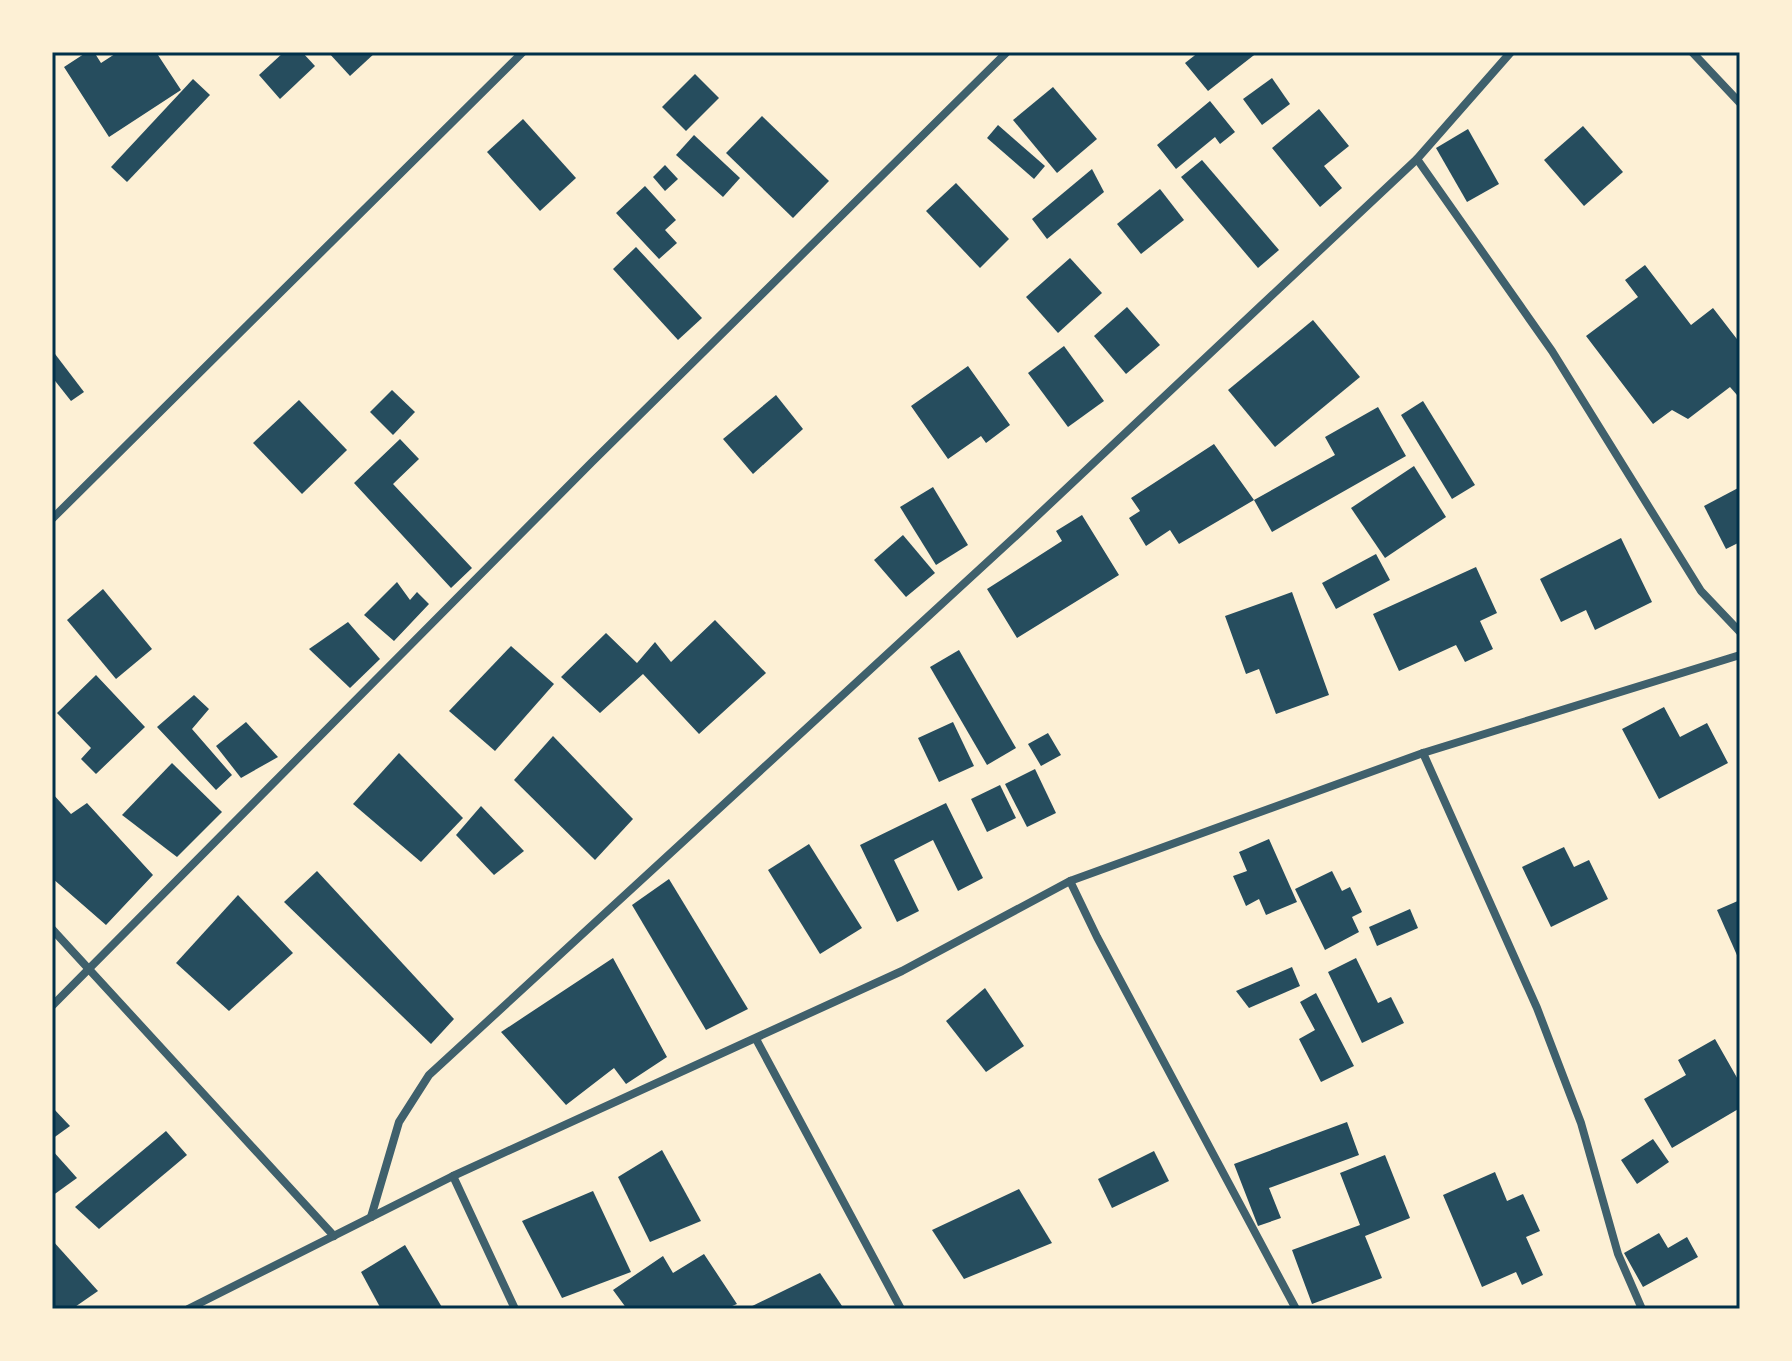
<svg xmlns="http://www.w3.org/2000/svg" width="1792" height="1361" font-family="'Sofia Sans Condensed',sans-serif">
  <rect width="100%" height="100%" fill="#fdf0d5"/>
  <g fill="#264d5e">
    <polygon points="87,52 94,52 101,63 118,52 156,52 181,90 109,137 64,67"/>
    <polygon points="284,52 302,52 315,66 280,99 259,75"/>
    <polygon points="328,52 376,52 350,76"/>
    <polygon points="1199,52 1258,52 1208,91 1185,63"/>
    <polygon points="695,74 719,98 686,131 662,107"/>
    <polygon points="1272,78 1290,104 1262,125 1243,99"/>
    <polygon points="193,79 210,95 127,182 111,167"/>
    <polygon points="1053,87 1097,139 1057,173 1013,120"/>
    <polygon points="1210,101 1235,132 1220,144 1215,137 1176,169 1157,145"/>
    <polygon points="1319,109 1349,146 1324,166 1342,188 1320,207 1272,148"/>
    <polygon points="762,116 829,181 793,218 726,153"/>
    <polygon points="523,119 576,178 540,211 487,152"/>
    <polygon points="998,125 1045,166 1034,179 987,138"/>
    <polygon points="1583,126 1623,172 1584,206 1544,160"/>
    <polygon points="1468,129 1499,184 1467,202 1436,148"/>
    <polygon points="694,135 740,178 723,197 676,155"/>
    <polygon points="1202,160 1279,250 1258,268 1181,177"/>
    <polygon points="665,165 678,179 665,191 653,177"/>
    <polygon points="1092,169 1104,192 1047,239 1032,219"/>
    <polygon points="956,183 1009,239 980,268 926,211"/>
    <polygon points="645,186 676,220 665,230 677,243 659,259 616,213"/>
    <polygon points="1160,189 1184,220 1141,254 1117,224"/>
    <polygon points="636,247 702,318 678,340 613,269"/>
    <polygon points="1070,258 1102,293 1058,333 1026,297"/>
    <polygon points="1645,265 1691,325 1713,308 1740,343 1740,392 1737,395 1730,387 1688,419 1672,410 1653,424 1586,336 1638,297 1625,280"/>
    <polygon points="1127,307 1160,345 1126,374 1094,336"/>
    <polygon points="1313,320 1360,377 1275,447 1228,390"/>
    <polygon points="1064,346 1104,401 1068,427 1028,373"/>
    <polygon points="52,350 84,392 71,401 52,377"/>
    <polygon points="968,366 1010,425 986,443 981,436 948,459 911,406"/>
    <polygon points="392,390 415,412 393,435 370,412"/>
    <polygon points="776,395 803,429 753,474 723,439"/>
    <polygon points="299,400 347,450 302,494 253,443"/>
    <polygon points="1423,401 1475,485 1452,499 1401,415"/>
    <polygon points="1378,407 1406,456 1272,532 1254,500 1335,455 1325,437"/>
    <polygon points="400,439 419,459 393,484 472,568 451,588 354,483"/>
    <polygon points="1214,444 1254,500 1179,544 1170,530 1146,546 1129,518 1140,511 1131,498"/>
    <polygon points="1414,466 1446,517 1385,558 1351,508"/>
    <polygon points="933,487 968,545 936,565 900,507"/>
    <polygon points="1740,487 1740,542 1726,549 1704,506"/>
    <polygon points="1082,515 1119,575 1017,638 987,589 1062,541 1056,531"/>
    <polygon points="903,535 935,573 906,597 874,560"/>
    <polygon points="1621,538 1652,602 1595,630 1586,610 1561,622 1540,579"/>
    <polygon points="1376,554 1390,580 1336,609 1322,583"/>
    <polygon points="1476,567 1497,613 1480,621 1493,649 1465,662 1456,645 1399,671 1373,614"/>
    <polygon points="397,582 410,600 417,592 429,604 394,641 364,615"/>
    <polygon points="103,589 152,649 116,679 67,620"/>
    <polygon points="1292,592 1329,695 1276,714 1259,669 1246,674 1225,616"/>
    <polygon points="715,620 766,673 699,734 643,674 600,713 561,677 606,633 637,663 655,642 671,662"/>
    <polygon points="348,622 380,659 350,688 309,649"/>
    <polygon points="511,646 554,684 495,751 449,711"/>
    <polygon points="959,650 1016,748 987,765 930,667"/>
    <polygon points="96,675 145,727 96,774 81,759 91,748 57,713"/>
    <polygon points="194,695 209,709 192,729 232,775 216,790 157,727"/>
    <polygon points="1664,707 1680,737 1707,723 1728,763 1659,799 1622,729"/>
    <polygon points="246,722 278,757 241,778 216,746"/>
    <polygon points="953,722 974,766 939,782 918,738"/>
    <polygon points="1048,733 1061,755 1041,766 1028,744"/>
    <polygon points="553,736 633,819 595,860 514,780"/>
    <polygon points="399,753 463,818 421,862 353,804"/>
    <polygon points="172,763 222,812 177,857 122,815"/>
    <polygon points="1035,769 1056,813 1027,827 1005,784"/>
    <polygon points="1000,785 1016,818 987,832 971,799"/>
    <polygon points="52,793 71,814 87,803 153,875 106,925 52,878"/>
    <polygon points="946,803 983,878 958,891 933,840 894,860 919,911 897,922 860,845"/>
    <polygon points="481,806 524,851 494,875 456,835"/>
    <polygon points="1269,839 1297,902 1266,915 1259,899 1246,906 1233,876 1247,871 1239,852"/>
    <polygon points="809,844 862,928 820,954 768,870"/>
    <polygon points="1564,847 1574,867 1589,860 1608,899 1551,927 1522,867"/>
    <polygon points="317,871 454,1019 431,1044 284,902"/>
    <polygon points="1332,871 1342,891 1350,887 1362,912 1352,917 1359,932 1325,950 1295,889"/>
    <polygon points="669,879 748,1009 706,1030 632,905"/>
    <polygon points="238,895 293,953 229,1011 176,963"/>
    <polygon points="1740,900 1740,962 1717,910"/>
    <polygon points="1410,909 1418,928 1377,946 1369,927"/>
    <polygon points="613,958 667,1057 626,1084 614,1068 566,1105 501,1032"/>
    <polygon points="1356,958 1378,1003 1391,997 1404,1023 1362,1043 1328,972"/>
    <polygon points="1292,967 1300,986 1249,1008 1236,991"/>
    <polygon points="985,988 1024,1046 986,1072 946,1021"/>
    <polygon points="1316,993 1354,1066 1321,1082 1299,1039 1315,1030 1300,1002"/>
    <polygon points="1715,1039 1740,1083 1740,1108 1672,1148 1644,1099 1686,1075 1678,1060"/>
    <polygon points="52,1107 70,1126 52,1139"/>
    <polygon points="1347,1122 1359,1155 1269,1188 1281,1218 1258,1226 1234,1164"/>
    <polygon points="166,1131 187,1155 99,1229 75,1207"/>
    <polygon points="1653,1139 1669,1162 1637,1184 1621,1160"/>
    <polygon points="52,1150 77,1178 52,1196"/>
    <polygon points="662,1150 701,1221 650,1242 618,1177"/>
    <polygon points="1154,1151 1169,1181 1112,1208 1098,1179"/>
    <polygon points="1385,1155 1410,1218 1365,1236 1382,1278 1312,1304 1292,1250 1360,1225 1340,1173"/>
    <polygon points="1495,1172 1507,1201 1523,1194 1540,1231 1526,1237 1543,1275 1522,1285 1516,1272 1482,1287 1443,1195"/>
    <polygon points="1019,1189 1052,1243 964,1279 932,1230"/>
    <polygon points="593,1191 631,1272 562,1298 522,1221"/>
    <polygon points="1659,1233 1668,1248 1687,1237 1698,1257 1643,1287 1624,1253"/>
    <polygon points="52,1240 98,1291 72,1309 52,1309"/>
    <polygon points="405,1245 443,1309 381,1309 361,1272"/>
    <polygon points="704,1254 737,1304 725,1309 627,1309 613,1290 663,1256 673,1273"/>
    <polygon points="820,1273 844,1309 746,1309"/>
  </g>
  <g fill="none" stroke-linecap="round" stroke-linejoin="round">
    <g stroke="#3f606c" stroke-width="8">
      <polyline points="1692,52 1740,103"/>
      <polyline points="1417,159 1552,351 1701,591 1740,632"/>
      <polyline points="52,519 523,52"/>
      <polyline points="1423,753 1537,1008 1581,1123 1618,1254 1642,1309"/>
      <polyline points="1070,881 1097,937 1296,1309"/>
      <polyline points="52,929 334,1236"/>
      <polyline points="52,1006 592,462 1007,52"/>
      <polyline points="756,1039 901,1309"/>
      <polyline points="453,1176 515,1309"/>
      <polyline points="371,1217 399,1122 429,1075 1019,533 1417,159 1511,52"/>
      <polyline points="188,1309 453,1176 902,971 1070,881 1423,753 1740,655"/>
    </g>
  </g>
  <rect width="1792" height="1361" fill="none" stroke="#fdf0d5" stroke-width="108"/>
  <rect x="54" y="54" width="1684" height="1253" fill="none" stroke="#003049" stroke-width="3"/>
</svg>
